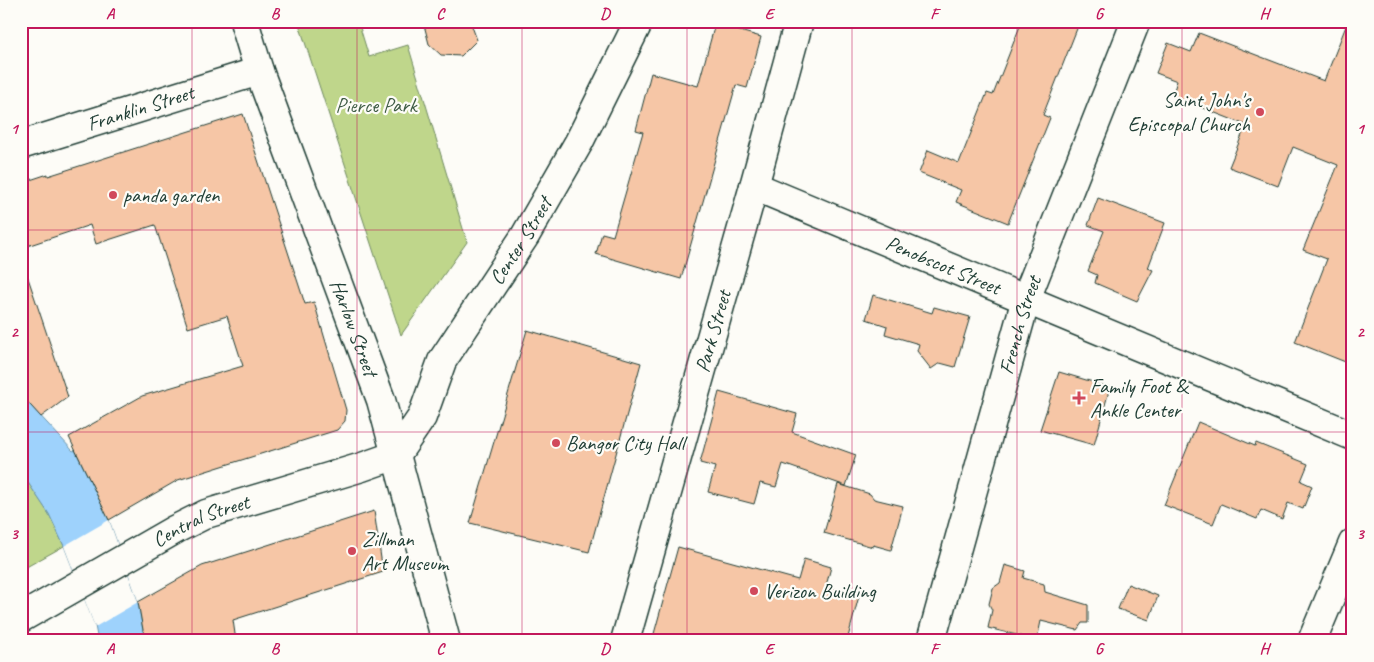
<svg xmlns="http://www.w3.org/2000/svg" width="1374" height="662" font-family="Caveat,sans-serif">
  <rect width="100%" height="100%" fill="#fdfcf7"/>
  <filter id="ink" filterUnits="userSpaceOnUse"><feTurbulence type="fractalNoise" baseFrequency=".02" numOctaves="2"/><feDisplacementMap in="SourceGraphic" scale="10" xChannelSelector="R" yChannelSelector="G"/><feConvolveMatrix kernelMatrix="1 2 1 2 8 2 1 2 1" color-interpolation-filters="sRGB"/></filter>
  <g filter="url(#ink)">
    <g fill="#bfd68b" stroke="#6f8a60">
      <polygon points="298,21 358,21 369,57 408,45 467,242 401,335"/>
      <polygon points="21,472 49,514 64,546 21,570"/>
    </g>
    <polygon fill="#9ed2fc" stroke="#6b96ac" points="21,395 73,451 75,450 109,520 138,602 145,641 98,641 95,626 64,546 49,514 21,472"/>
    <polygon fill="#fdfcf7" points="109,520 138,602 95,627 64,546"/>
    <g fill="#f6c6a6" stroke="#1f3d34">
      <polygon points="423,21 470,21 477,40 461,56 441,55 429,44"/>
      <polygon points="1022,21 1080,21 1043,115 1050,118 1008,223 956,202 961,190 919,173 928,150 959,163 987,93 993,95"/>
      <polygon points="1348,21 1353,21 1353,365 1295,342 1327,259 1303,250 1338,165 1293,147 1278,186 1229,167 1246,125 1172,96 1177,81 1156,73 1168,43 1191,52 1199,33 1324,81"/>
      <polygon points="715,24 761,37 747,88 736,85 681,279 596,254 602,233 613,236 643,132 636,130 651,73 698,86"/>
      <polygon points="243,114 305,304 314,302 346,410 345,421 337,430 178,480 109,520 69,437 142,396 243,366 227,316 188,328 155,225 96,244 90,225 21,248 21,183 48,174 48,176"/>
      <polygon points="1098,198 1165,223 1148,268 1153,270 1137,301 1095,283 1097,275 1088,271 1104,231 1088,225"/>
      <polygon points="25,269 68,397 41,417 21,395 21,270"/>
      <polygon points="873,295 932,313 934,307 970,317 955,367 940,363 931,369 917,351 919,344 885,334 887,326 866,319"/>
      <polygon points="527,330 641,363 589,552 470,523"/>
      <polygon points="1059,372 1110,387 1094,445 1040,430"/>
      <polygon points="719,392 797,414 792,432 856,455 846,486 783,464 776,487 760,483 754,504 708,492 715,467 700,463"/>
      <polygon points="1198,422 1255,446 1256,443 1308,464 1301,481 1312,486 1303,509 1288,503 1282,519 1261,510 1257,519 1221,504 1213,524 1164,505"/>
      <polygon points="838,484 870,494 874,499 903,506 891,550 873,545 873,547 824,533"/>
      <polygon points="374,511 383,572 233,620 236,641 145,641 138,602 202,566"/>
      <polygon points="678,547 798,580 804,559 831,567 826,586 859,596 847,641 652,641"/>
      <polygon points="1005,565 1025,571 1023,578 1044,584 1045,592 1088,605 1088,623 1082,623 1077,630 1041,621 1037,640 988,628 992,610 989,604 993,588 1000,583"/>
      <polygon points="1128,584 1158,596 1149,620 1118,609"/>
    </g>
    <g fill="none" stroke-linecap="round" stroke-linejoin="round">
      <defs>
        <g id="minor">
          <path id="s1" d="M244,21L259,71L381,400L396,455"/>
          <path id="s2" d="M21,145L259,71"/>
          <path id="s3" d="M754,186L1353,436"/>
          <path id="s4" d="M396,455L422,417L442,361L525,236L579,142L639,21"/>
          <path id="s5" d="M625,641L754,186L799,21"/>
          <path id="s6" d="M931,641L1026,299L1136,21"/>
        </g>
        <g id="major">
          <path id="s7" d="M21,618L176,529L206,514L362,467L396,455L446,641"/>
          <polyline points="1312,641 1353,543"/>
        </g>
      </defs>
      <use href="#minor" stroke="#1f3d34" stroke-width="31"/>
      <use href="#major" stroke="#1f3d34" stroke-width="31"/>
      <use href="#minor" stroke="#fdfcf7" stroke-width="28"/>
      <use href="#major" stroke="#fdfcf7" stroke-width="28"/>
    </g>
  </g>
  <path fill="none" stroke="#c2185b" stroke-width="1" stroke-opacity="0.55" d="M192,21V641M357,21V641M522,21V641M687,21V641M852,21V641M1017,21V641M1182,21V641M21,230H1353M21,432H1353"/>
  <g fill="#d1495b" stroke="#fdfcf7" stroke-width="2">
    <circle cx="1260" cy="112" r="5"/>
    <circle cx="113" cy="195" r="5"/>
    <path d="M1076.5 390.5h5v5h5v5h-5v5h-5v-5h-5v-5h5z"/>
    <circle cx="556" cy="443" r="5"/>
    <circle cx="352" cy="551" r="5"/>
    <circle cx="754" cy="591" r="5"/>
  </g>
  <g text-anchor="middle" stroke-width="4.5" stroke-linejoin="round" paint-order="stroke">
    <g font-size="21" fill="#1f3d34" stroke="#fdfcf7" text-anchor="start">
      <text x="1250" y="107" text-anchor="end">Saint John's<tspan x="1250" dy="24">Episcopal Church</tspan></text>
      <text x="123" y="202">panda garden</text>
      <text x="1090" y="393">Family Foot &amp;<tspan x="1090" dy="24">Ankle Center</tspan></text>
      <text x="566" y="450">Bangor City Hall</text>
      <text x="362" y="546">Zillman<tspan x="362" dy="24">Art Museum</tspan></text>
      <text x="764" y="598">Verizon Building</text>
    </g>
    <g font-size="21" fill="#3f5c45" stroke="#fdfcf7">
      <text x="376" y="112">Pierce Park</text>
    </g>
    <g font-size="21" fill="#1f3d34" stroke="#fdfcf7">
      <text dy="7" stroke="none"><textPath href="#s2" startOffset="125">Franklin Street</textPath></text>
      <text dy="7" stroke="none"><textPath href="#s4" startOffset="249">Center Street</textPath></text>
      <text dy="7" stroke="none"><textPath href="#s3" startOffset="205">Penobscot Street</textPath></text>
      <text dy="7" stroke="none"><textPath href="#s6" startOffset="328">French Street</textPath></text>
      <text dy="7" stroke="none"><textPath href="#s1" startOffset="326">Harlow Street</textPath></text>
      <text dy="7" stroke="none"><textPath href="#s5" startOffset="322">Park Street</textPath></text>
      <text dy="7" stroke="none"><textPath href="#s7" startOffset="205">Central Street</textPath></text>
    </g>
  </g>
  <rect width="1374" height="662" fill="none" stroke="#fdfcf7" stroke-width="55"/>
  <rect x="28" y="28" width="1318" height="606" fill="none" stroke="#c2185b" stroke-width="2"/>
  <g font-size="16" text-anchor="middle" font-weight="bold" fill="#c2185b">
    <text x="110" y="19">A</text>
    <text x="275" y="19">B</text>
    <text x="440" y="19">C</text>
    <text x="605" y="19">D</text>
    <text x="769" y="19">E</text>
    <text x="934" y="19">F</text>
    <text x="1099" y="19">G</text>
    <text x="1264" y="19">H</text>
    <text x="14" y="134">1</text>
    <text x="1360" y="134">1</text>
    <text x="14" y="337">2</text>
    <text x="1360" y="337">2</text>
    <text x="14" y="539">3</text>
    <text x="1360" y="539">3</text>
    <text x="110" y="654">A</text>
    <text x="275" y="654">B</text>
    <text x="440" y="654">C</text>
    <text x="605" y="654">D</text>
    <text x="769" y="654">E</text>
    <text x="934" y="654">F</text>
    <text x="1099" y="654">G</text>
    <text x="1264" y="654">H</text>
  </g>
</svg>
